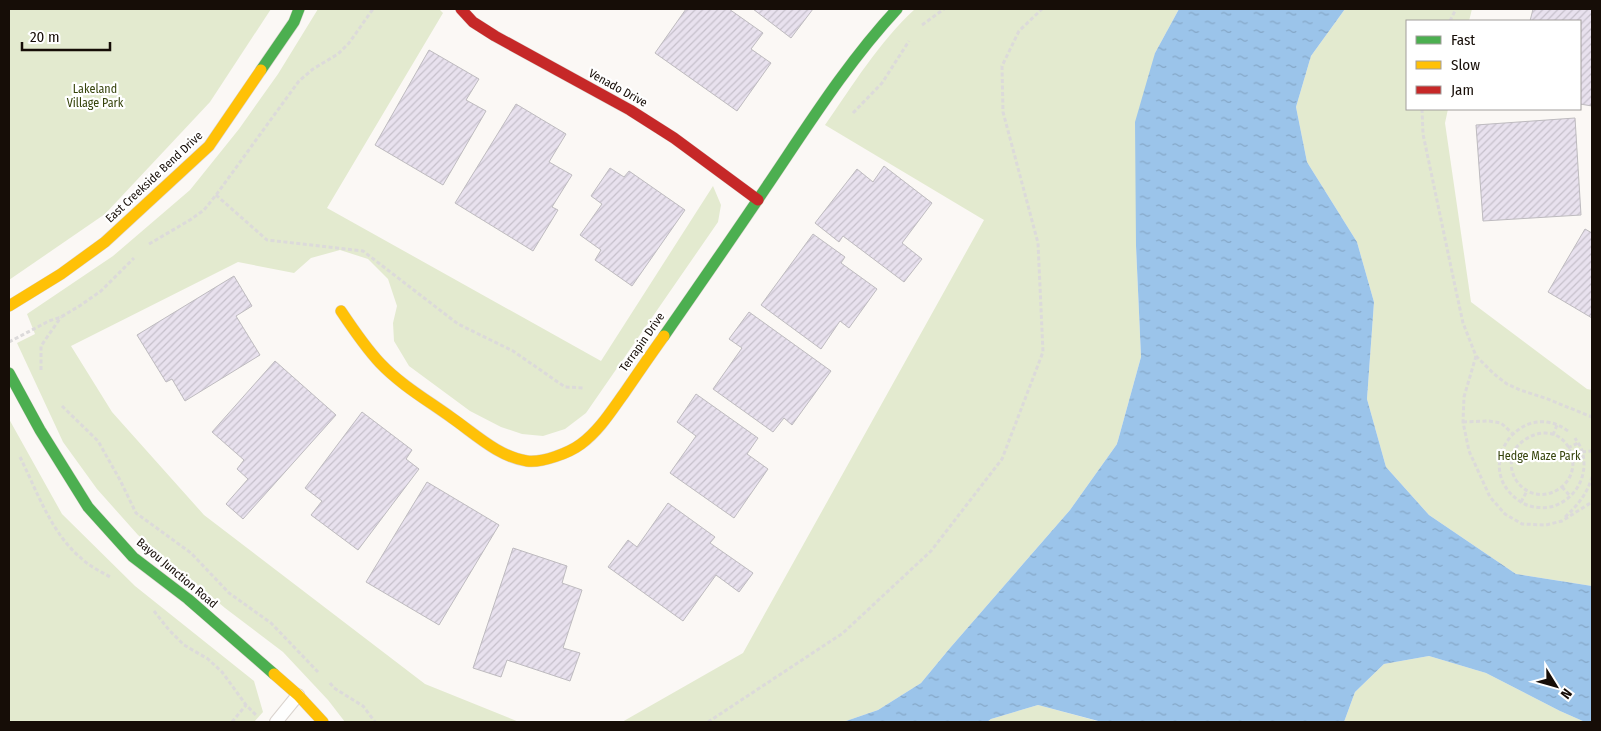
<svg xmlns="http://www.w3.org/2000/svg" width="1601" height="731" font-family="'Fira Sans Condensed',sans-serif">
  <defs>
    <pattern id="water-ripples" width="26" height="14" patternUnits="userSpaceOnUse" patternTransform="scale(1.25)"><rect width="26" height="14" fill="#9bc4ea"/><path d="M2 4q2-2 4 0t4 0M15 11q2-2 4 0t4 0" fill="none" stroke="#85a7c7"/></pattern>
    <pattern id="building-hatch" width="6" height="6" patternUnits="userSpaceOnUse" patternTransform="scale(1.25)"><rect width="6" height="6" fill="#e8e1ee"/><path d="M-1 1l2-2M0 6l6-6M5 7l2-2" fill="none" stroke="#c6c0cb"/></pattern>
  </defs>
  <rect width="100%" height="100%" fill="#fbf8f5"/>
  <g fill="#e3eacf">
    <polygon points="9,9 271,9 210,102 105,214 9,280"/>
    <polygon points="318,9 439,9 443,13 327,208 601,361 713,186 721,205 718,222 586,413 565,429 543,436 522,434 501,427 470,411 409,366 394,341 393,323 397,306 388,279 368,259 340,250 311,258 294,273 238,262 71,346 112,412 204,515 425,684 519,722 345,722 328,700 283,652 225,608 138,535 97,489 63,442 17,343 35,334 27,314 113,256 190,190 239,129 278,74"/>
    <path d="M915,9H1179L1155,53L1136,246L1141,357L1117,444L1070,510L950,648L921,683L878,710L843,722H622L743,653L984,220L825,125C853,85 879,42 915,9Z"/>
    <polygon points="1345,9 1472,9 1469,21 1407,21 1407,109 1448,109 1445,123 1471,302 1587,389 1592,390 1592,586 1516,574 1429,515 1386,467 1367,399 1374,302 1357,242 1307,162 1296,107 1311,56"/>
    <polygon points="9,419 62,514 135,586 254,681 263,712 254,722 9,722"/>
    <polygon points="1429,656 1486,673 1560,711 1585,722 1344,722 1355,692 1384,664"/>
    <polygon points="1038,705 1101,722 1102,722 987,722 991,719"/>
  </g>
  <polygon fill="url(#water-ripples)" points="1179,9 1345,9 1311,56 1296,107 1307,162 1357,242 1374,302 1367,399 1386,467 1429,515 1516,574 1592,586 1592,722 1585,722 1560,711 1486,673 1429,656 1384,664 1355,692 1344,722 1102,722 1038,705 991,719 987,722 843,722 878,710 921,683 950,648 1070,510 1117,444 1141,357 1136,246 1135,122 1155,53"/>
  <g fill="url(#building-hatch)" stroke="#bebbbf">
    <polygon points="686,9 729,9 763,33 751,49 771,63 737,111 655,53"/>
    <polygon points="753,9 813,9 791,38"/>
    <polygon points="1533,9 1592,9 1592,106 1580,104 1580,21 1530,21"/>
    <polygon points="429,50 479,79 466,100 486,111 443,185 375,145"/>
    <polygon points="516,104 566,134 549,162 572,175 552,207 558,210 533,251 455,203"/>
    <polygon points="1575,118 1581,215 1483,221 1476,125"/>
    <polygon points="884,166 932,203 902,243 922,259 904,282 843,236 839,242 815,223 857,169 873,182"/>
    <polygon points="610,168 624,177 629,171 685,210 632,286 595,260 601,250 580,235 602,204 591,196"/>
    <polygon points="1585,229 1592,233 1592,318 1548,292"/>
    <polygon points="813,234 845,257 841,263 877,289 849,328 840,321 821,349 761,305"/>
    <polygon points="234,276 252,306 236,316 260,355 185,401 172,379 166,382 137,335"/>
    <polygon points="749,312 831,371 792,425 784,418 773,432 713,389 742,348 729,339"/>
    <polygon points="275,361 336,415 243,519 226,504 248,479 237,469 244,460 212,432"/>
    <polygon points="696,394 758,438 747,454 768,469 734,518 670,473 696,436 677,422"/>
    <polygon points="362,412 412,450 406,459 419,469 358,550 311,515 322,501 305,488"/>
    <polygon points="427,482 499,525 439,625 366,582"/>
    <polygon points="668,503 715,537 710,543 753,573 739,592 716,575 683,621 608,567 628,540 637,547"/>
    <polygon points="513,548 567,566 562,583 582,590 563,648 580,653 570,681 507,660 501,677 473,668"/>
  </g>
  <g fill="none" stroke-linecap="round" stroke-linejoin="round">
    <defs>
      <polyline id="lane" points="276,722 298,695"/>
      <g id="fast">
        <polyline points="261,70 294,22 299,9"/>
        <path d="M664,336C698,287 732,238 765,189C807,127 846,64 897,9"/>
        <polyline points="9,373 40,430 88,507 133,557 188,599 274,674"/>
      </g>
      <g id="slow">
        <polyline points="9,306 61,274 105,242 209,146 261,70"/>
        <path d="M341,311C353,329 365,347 380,363C401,385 427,400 452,418C475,434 499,457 527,461C542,463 569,453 581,444C599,431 612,410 625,392C638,373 651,354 664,336"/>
        <polyline points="274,674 298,695 323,722"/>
      </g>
      <polyline id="jam" points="461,9 473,22 495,36 630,110 674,138 758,200"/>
    </defs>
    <use href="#lane" stroke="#dad3ce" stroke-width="14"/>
    <use href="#fast" stroke="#dad3ce" stroke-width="12"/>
    <use href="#slow" stroke="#dad3ce" stroke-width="12"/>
    <use href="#jam" stroke="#dad3ce" stroke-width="12"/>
    <g stroke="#dcdada" stroke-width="3" stroke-dasharray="4 2.5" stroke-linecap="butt">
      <polyline points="1450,21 1456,9"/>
      <polyline points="922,25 944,9"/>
      <polyline points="1422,109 1423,134 1455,286 1463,323 1476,356 1494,374 1507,384 1520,390 1545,398 1592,417"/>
      <polyline points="853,113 882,83 909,41"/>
      <polyline points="216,195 267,240 363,251 458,324 513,351 565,387 584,388"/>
      <polyline points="149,244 190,220 204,210 216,195 299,81 313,69 338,54 349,43 373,9"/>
      <polyline points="9,342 49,321 61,317 81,305 101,291 134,258"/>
      <polyline points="1476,356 1464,397 1463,422 1469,451 1490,497 1505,514 1522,524 1546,525 1562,521 1592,502"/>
      <polyline points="41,370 41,346 61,317"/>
      <polyline points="62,406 98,441 120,480 136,513 191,553 229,593 271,623 318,672"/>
      <polyline points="1463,422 1489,421 1501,423 1512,433"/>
      <path d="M1568,431C1521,396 1469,469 1521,502C1530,508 1544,509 1554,506C1577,498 1589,474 1582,451C1581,446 1577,442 1575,438"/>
      <polyline points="1553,435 1557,425"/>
      <polyline points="1568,448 1578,443"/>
      <polyline points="1582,452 1592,451 1592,454"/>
      <path d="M1513,454C1510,463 1511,472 1516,480C1538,513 1587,484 1569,448C1556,425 1529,431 1515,449"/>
      <path d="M20,457C37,491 51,533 81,558C89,566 100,571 110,577"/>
      <polyline points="1562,487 1570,496"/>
      <polyline points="1521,502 1527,491"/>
      <path d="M1565,517C1578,505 1587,494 1592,477"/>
      <polyline points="154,611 169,630 184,645 208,659 222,672 246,705 257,716"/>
      <polyline points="330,683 334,688 363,706 375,722"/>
      <polyline points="232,722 246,705"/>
      <polyline points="708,722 843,633 931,551 1002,459 1043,352 1038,243 1003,112 1002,66 1019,31 1042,9"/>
    </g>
    <use href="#lane" stroke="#fefefe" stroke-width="12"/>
    <use href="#fast" stroke="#4caf50" stroke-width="11"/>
    <use href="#slow" stroke="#ffc107" stroke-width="11"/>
    <use href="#jam" stroke="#c62828" stroke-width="11"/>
  </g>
  <g text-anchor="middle" stroke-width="4.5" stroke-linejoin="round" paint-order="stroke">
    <g font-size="12" fill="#160d07" stroke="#fff">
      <text transform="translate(618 88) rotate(29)" y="4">Venado Drive</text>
      <text transform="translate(154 177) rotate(-43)" y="4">East Creekside Bend Drive</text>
      <text transform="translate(642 342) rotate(-55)" y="4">Terrapin Drive</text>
      <text transform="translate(177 573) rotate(40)" y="4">Bayou Junction Road</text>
    </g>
    <g font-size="12" fill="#35430b" stroke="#fff">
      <text x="95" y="93">Lakeland<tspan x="95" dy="14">Village Park</tspan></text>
      <text x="1539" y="460">Hedge Maze Park</text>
    </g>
  </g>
  <rect width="1601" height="731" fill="none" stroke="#160d07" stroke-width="20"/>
  <rect x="1406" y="20" width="175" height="90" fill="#ffffff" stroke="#a29e9c"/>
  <rect x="1416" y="36" width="25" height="8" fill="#4caf50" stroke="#a29e9c"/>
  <text x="1451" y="45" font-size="15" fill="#160d07">Fast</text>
  <rect x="1416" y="61" width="25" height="8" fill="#ffc107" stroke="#a29e9c"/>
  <text x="1451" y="70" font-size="15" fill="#160d07">Slow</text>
  <rect x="1416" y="86" width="25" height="8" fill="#c62828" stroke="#a29e9c"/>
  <text x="1451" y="95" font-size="15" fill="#160d07">Jam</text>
  <g transform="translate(1556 686) rotate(127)" stroke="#ffffff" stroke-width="4" paint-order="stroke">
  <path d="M0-4L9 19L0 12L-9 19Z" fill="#160d07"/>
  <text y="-8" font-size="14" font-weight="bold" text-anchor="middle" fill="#160d07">N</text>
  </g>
  <path d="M22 42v8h88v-8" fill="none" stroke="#160d07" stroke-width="2.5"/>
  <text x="30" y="42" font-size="15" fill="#160d07" stroke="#ffffff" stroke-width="4" paint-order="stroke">20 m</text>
</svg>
